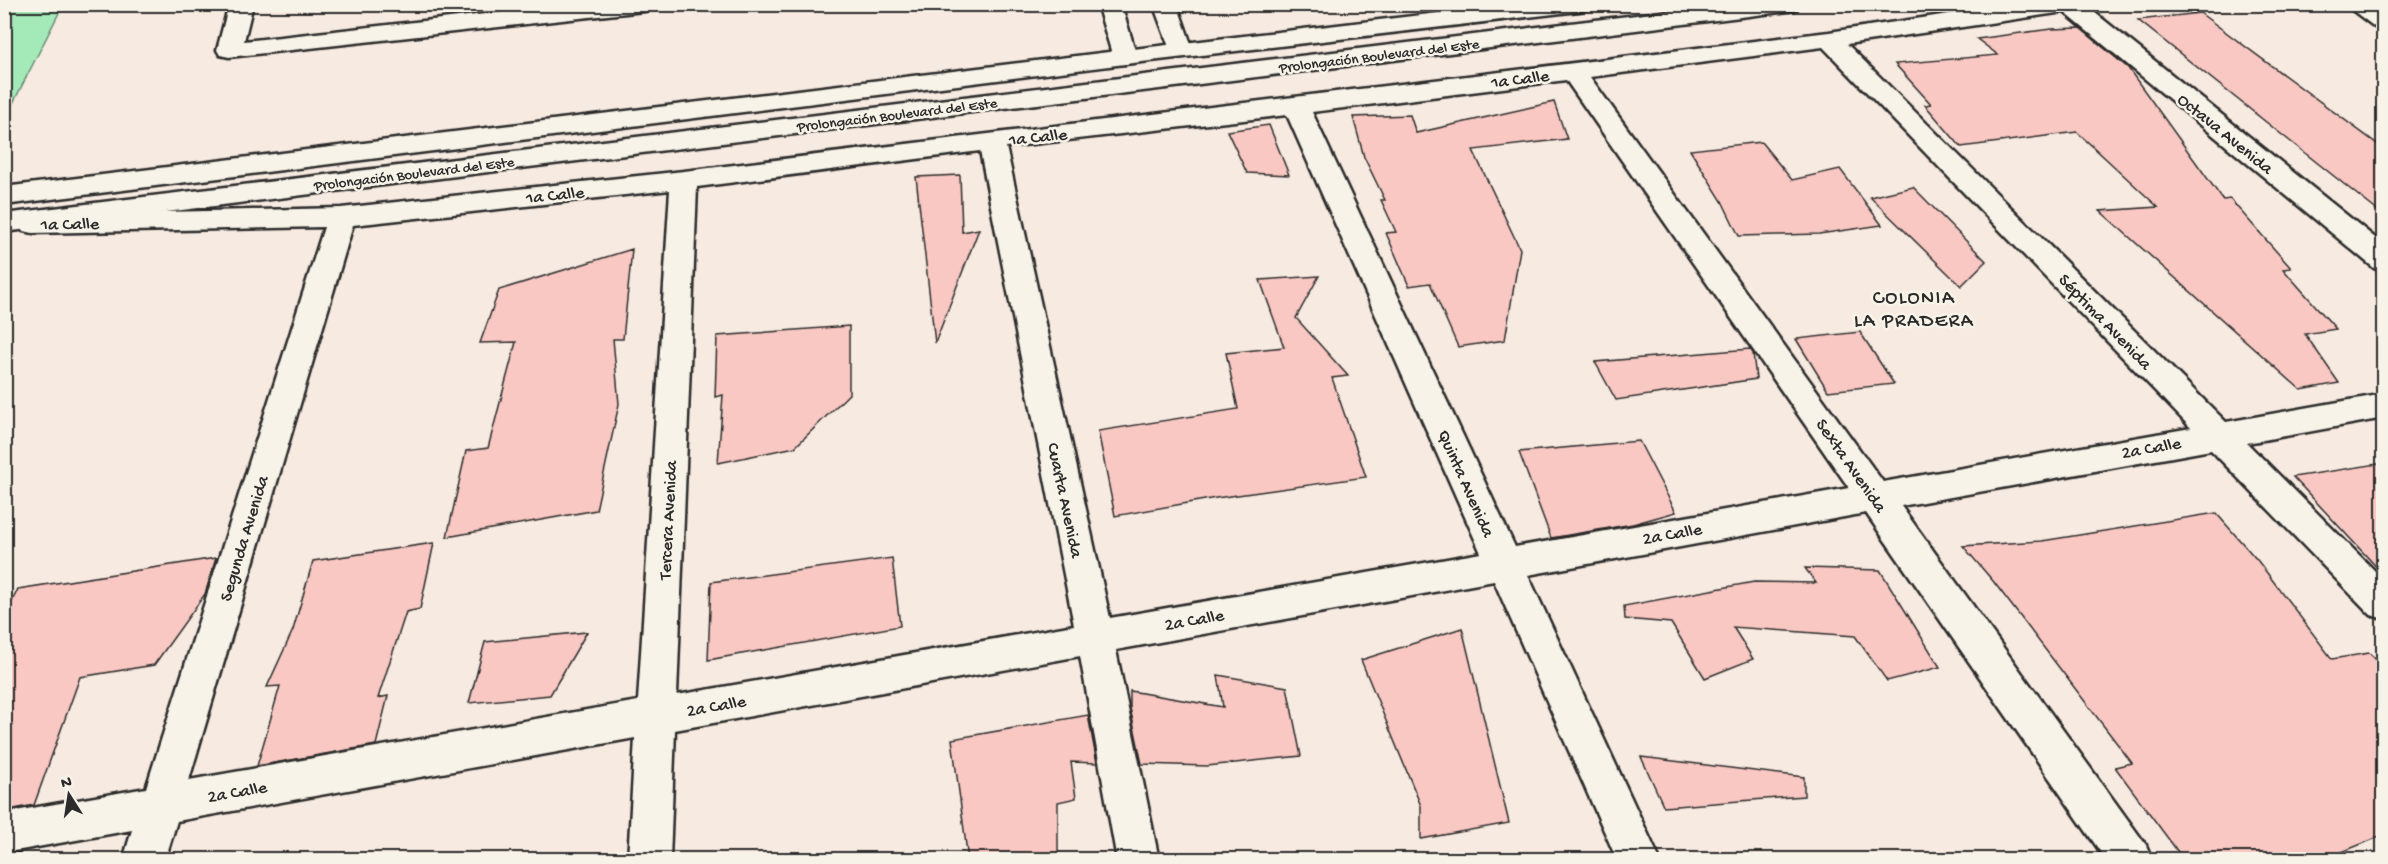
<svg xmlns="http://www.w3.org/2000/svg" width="2388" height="864" font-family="'Gochi Hand',sans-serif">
  <rect width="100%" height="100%" fill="#f7eae1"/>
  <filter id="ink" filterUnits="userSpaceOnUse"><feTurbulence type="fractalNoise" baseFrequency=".0167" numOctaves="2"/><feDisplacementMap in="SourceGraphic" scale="12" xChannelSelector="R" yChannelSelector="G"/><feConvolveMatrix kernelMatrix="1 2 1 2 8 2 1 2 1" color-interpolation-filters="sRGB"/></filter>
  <g filter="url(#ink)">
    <polygon fill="#a3eab8" stroke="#678a72" stroke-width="1.5" points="5,4 63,5 5,119 4,5"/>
    <g fill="#f9c8c3" stroke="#2b2b2b" stroke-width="1.5">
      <polygon points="2200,13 2384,149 2384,216 2138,20"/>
      <polygon points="2080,28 2128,68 2223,200 2230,199 2291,268 2283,269 2336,329 2305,334 2339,383 2301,390 2100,211 2158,207 2077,132 1961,147 1925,105 1931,104 1895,64 1998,55 1977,39 2051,29"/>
      <polygon points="1554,102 1567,139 1473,150 1520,249 1505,340 1458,347 1430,283 1409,286 1386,233 1396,232 1381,200 1385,200 1364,157 1353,117 1410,115 1416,133"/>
      <polygon points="1269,125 1289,175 1247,173 1227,131"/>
      <polygon points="1761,142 1792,180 1840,169 1882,225 1819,234 1739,236 1722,201 1690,150"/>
      <polygon points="960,175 962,232 979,229 935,343 916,177"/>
      <polygon points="1913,187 1986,261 1961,286 1870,197"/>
      <polygon points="632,249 623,339 613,339 619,404 596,510 447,537 466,451 488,448 516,342 480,343 499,290"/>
      <polygon points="1319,276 1296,318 1348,376 1332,378 1366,477 1216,498 1115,516 1098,431 1238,409 1226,353 1284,347 1260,280"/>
      <polygon points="849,326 849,394 795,447 718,463 723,395 715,397 717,336"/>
      <polygon points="1860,332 1894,384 1828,391 1796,339"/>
      <polygon points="1750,349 1753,353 1756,379 1616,400 1595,362"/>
      <polygon points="1639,441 1676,512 1633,524 1551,538 1519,452"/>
      <polygon points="2384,463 2384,575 2293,477"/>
      <polygon points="2216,513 2258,561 2332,659 2369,653 2384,667 2384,835 2322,860 2184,860 2115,767 2132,763 1993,581 1963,546 2042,541"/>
      <polygon points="434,543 420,609 406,612 378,698 388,696 376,745 257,766 280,686 267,687 293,630 313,561"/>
      <polygon points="216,558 205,594 154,665 80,677 34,805 4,811 4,618 18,589"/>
      <polygon points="892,558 900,626 708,660 711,582"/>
      <polygon points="1805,568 1880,570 1940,667 1887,681 1855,636 1733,627 1753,659 1705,678 1671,623 1625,619 1624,606 1754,582 1816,583"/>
      <polygon points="1462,628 1509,823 1421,839 1421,806 1361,660"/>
      <polygon points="587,632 550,695 469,703 485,642"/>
      <polygon points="1218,675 1287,687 1301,756 1207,766 1142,764 1130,708 1130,691 1223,707"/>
      <polygon points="1088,715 1097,763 1071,762 1076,798 1058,802 1058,860 968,860 952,739"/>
      <polygon points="1641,757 1804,777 1804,796 1664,807"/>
    </g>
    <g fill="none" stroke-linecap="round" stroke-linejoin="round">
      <defs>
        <g id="street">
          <polygon points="229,4 253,4 244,41 575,4 655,4 652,9 644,11 229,57 220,55 217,50"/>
          <polygon points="1097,4 1121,4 1137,57 1134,62 1125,64 1116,62 1113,57"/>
          <polygon points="1153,4 1177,4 1193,50 1190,55 1181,57 1172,55"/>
          <path d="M2015,4H2084L2384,245V271L2374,268L2064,12L1847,44L2226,422L2384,394V418L2247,443L2384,580V619L2371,615L2211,450L1901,506L2146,845L2152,860H2106L1866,513L1528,575L1660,860H1617L1494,581L1116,650L1159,860H1117L1080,656L675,730L670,860H628L635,738L177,821L165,860H123L132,830L4,853V813L146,788L324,227L33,233L23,231L19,224L23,217L33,215L341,208L684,171L1829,32ZM1823,47L2191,428L1883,482L1590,77ZM1566,80L1849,488L1515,547L1312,112ZM1287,115L1481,553L1110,618L1006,147ZM980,151L1074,625L677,695L697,187ZM670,190L638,701L189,780L353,225Z"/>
          <polygon points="2344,4 2372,4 2384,12 2384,30 2376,28"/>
        </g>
        <g id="secondary">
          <polygon points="1514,4 1590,4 1587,9 1579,11 1125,64 4,205 4,187 1125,50"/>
          <polygon points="1727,4 1800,4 1797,9 1789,11 4,232 4,214"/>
        </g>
      </defs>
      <use href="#street" stroke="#2b2b2b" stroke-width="5"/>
      <use href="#secondary" stroke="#2b2b2b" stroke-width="5"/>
      <use href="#street" fill="#f7f3e8" fill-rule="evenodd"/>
      <use href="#secondary" fill="#f7f3e8" fill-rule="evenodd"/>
    </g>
  </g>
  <g text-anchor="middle" stroke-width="5" stroke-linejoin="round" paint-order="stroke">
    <g font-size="15" fill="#2b2b2b" stroke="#f7f3e8">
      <text transform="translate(1379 55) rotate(-7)" y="5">Prolongación Boulevard del Este</text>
      <text transform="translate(897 114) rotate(-7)" y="5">Prolongación Boulevard del Este</text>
      <text transform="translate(414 173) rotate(-7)" y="5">Prolongación Boulevard del Este</text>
    </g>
    <g font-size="18" fill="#2b2b2b" stroke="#f7f3e8">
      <text transform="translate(1520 78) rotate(-7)" y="6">1a Calle</text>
      <text transform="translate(2226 133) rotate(39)" y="6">Octava Avenida</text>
      <text transform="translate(1038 136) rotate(-6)" y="6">1a Calle</text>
      <text transform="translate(555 194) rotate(-6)" y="6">1a Calle</text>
      <text transform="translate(70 223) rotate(-1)" y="6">1a Calle</text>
      <text transform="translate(2106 321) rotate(46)" y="6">Séptima Avenida</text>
      <text transform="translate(2151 447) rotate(-10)" y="6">2a Calle</text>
      <text transform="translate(1852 465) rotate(55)" y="6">Sexta Avenida</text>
      <text transform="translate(1467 483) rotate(66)" y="6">Quinta Avenida</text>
      <text transform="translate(1066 500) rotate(78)" y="6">Cuarta Avenida</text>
      <text transform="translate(667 520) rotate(-87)" y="6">Tercera Avenida</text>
      <text transform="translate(1672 533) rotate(-10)" y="6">2a Calle</text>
      <text transform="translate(243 538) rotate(-73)" y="6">Segunda Avenida</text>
      <text transform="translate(1194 619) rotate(-10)" y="6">2a Calle</text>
      <text transform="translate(716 705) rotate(-10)" y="6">2a Calle</text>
      <text transform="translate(237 791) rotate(-10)" y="6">2a Calle</text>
    </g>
    <g font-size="20" letter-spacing="1.5" fill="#2b2b2b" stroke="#f7f3e8">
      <text x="1914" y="303">COLONIA<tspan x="1914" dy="23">LA PRADERA</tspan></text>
    </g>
  </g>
  <rect width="2388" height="864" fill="none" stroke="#f7f3e8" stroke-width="24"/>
  <rect x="12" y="12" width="2364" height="840" fill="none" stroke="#2b2b2b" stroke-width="2" filter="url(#ink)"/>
  <g transform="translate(69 795) rotate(348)" stroke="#f7f3e8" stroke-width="4.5" paint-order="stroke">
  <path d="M0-4.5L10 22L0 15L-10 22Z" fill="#2b2b2b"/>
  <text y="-9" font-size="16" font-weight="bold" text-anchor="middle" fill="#2b2b2b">N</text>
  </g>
</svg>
